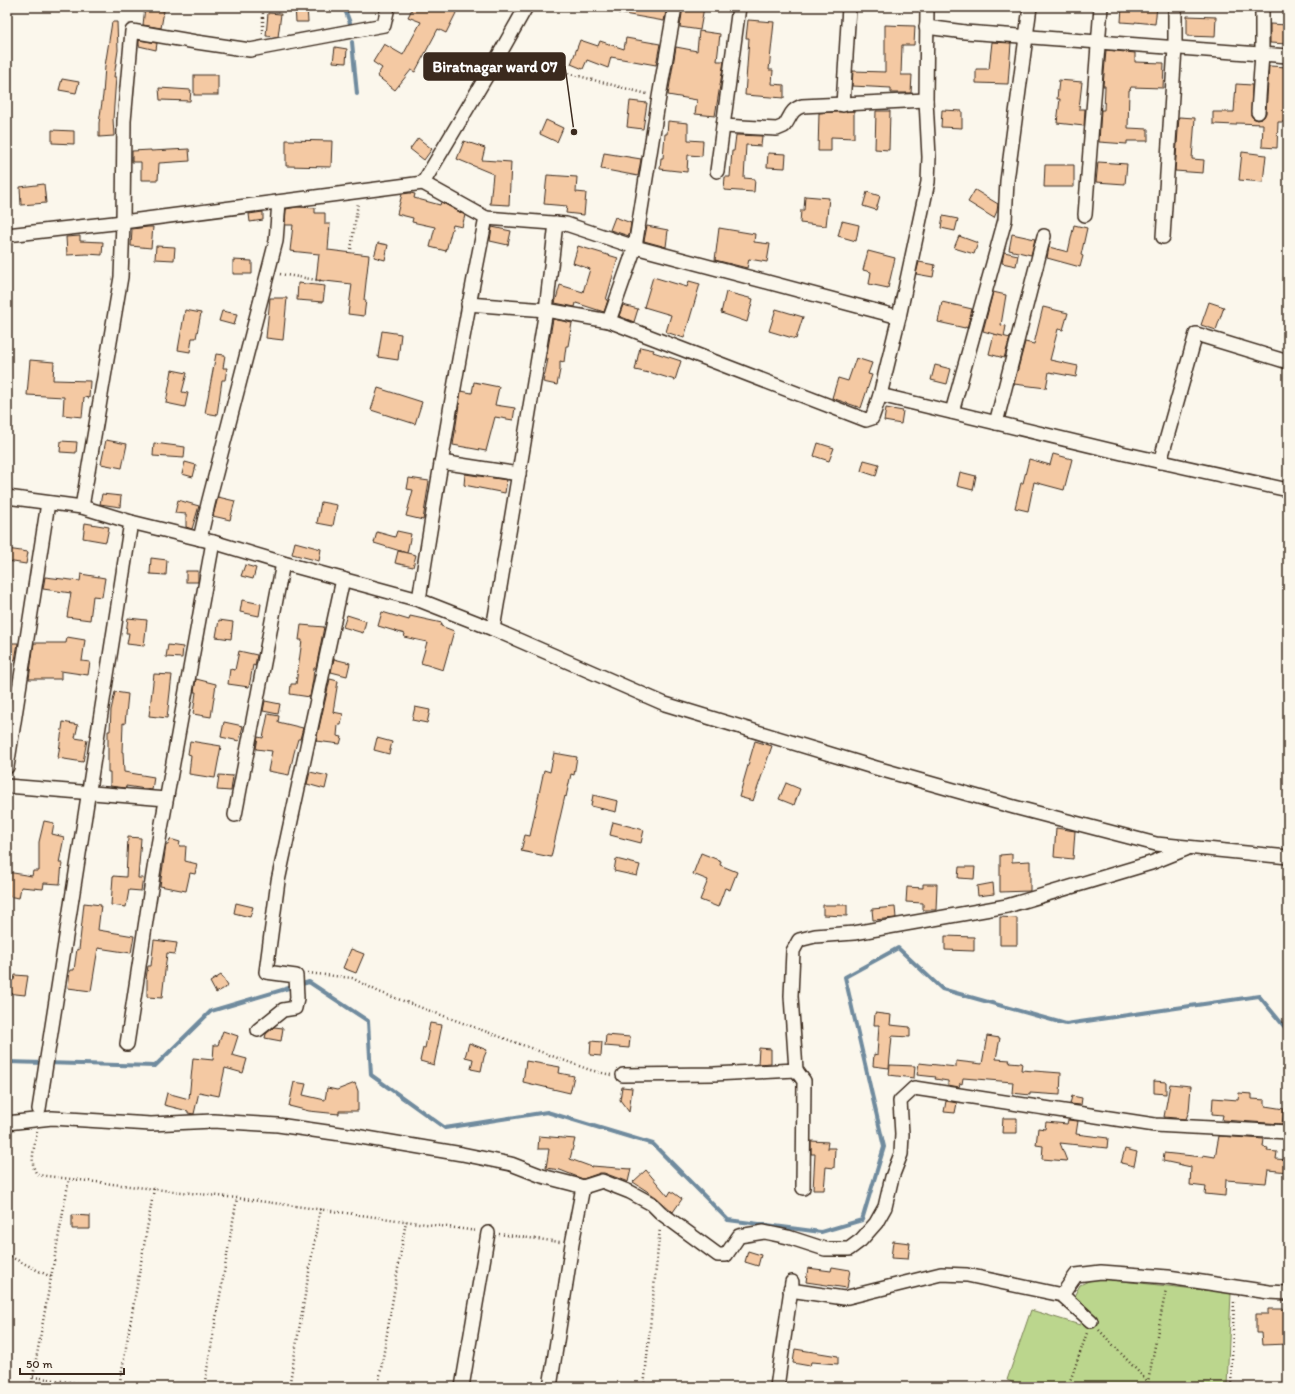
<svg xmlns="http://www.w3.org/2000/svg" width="1295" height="1394" font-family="Itim,sans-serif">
  <rect width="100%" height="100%" fill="#fbf7ec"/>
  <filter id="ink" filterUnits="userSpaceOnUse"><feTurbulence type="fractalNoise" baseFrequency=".025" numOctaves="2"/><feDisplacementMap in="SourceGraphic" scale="8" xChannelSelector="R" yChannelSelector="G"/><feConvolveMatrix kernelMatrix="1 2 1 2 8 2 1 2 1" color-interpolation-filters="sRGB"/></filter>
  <g filter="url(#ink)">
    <polygon fill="#bbd68d" stroke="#7b8056" points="1095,1278 1231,1293 1227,1387 1025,1387 1007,1380 1031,1310 1080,1325 1089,1311 1074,1296 1080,1285"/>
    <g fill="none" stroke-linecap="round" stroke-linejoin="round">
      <g stroke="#708b9e" stroke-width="4">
        <polyline points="344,7 350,23"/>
        <polyline points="352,42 357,94"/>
        <polyline points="7,1062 155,1066 211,1011 309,982 368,1021 371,1075 445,1128 547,1112 653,1144 728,1220 821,1232 862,1220 884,1147 845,977 898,948 942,989 1066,1024 1259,996 1288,1031"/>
      </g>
    </g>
    <g fill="#f4c9a3" stroke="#3b2a1e">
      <polygon points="145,7 164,11 161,28 143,25"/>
      <polygon points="295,7 307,7 308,22 296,22"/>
      <polygon points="413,7 459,7 446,33 438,29 415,72 411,70 395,90 377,76 382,68 373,62 384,44 403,55 421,22 408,17"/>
      <polygon points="618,7 667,7 664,21 618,13"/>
      <polygon points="683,7 704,7 700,30 680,27"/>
      <polygon points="1122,7 1157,7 1155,24 1135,22 1135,23 1121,22"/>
      <polygon points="268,13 281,14 278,37 266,36"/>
      <polygon points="1187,16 1216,17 1215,37 1187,36"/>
      <polygon points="748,20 774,22 769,70 773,70 772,84 784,85 784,98 745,95 749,38 746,38"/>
      <polygon points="112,22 117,22 118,50 114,77 116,77 113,119 114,136 99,137 99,123 103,95 105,66"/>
      <polygon points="1270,24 1288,25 1288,44 1270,43"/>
      <polygon points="885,25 915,26 914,45 902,45 901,75 912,75 911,93 891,93 891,88 852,86 853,71 885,72"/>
      <polygon points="699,31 720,34 717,61 724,61 715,116 695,114 697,100 668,95 676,47 697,51"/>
      <polygon points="626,38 660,44 656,65 611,57 608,68 587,60 583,69 571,64 580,40 598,46 600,41 624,49"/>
      <polygon points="139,40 157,43 156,50 139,46"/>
      <polygon points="992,42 1011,43 1008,84 976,83 976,69 989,69"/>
      <polygon points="335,47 347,49 346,63 333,62"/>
      <polygon points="1106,50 1135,53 1135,62 1164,63 1163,88 1131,87 1130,90 1129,90 1128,128 1148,129 1148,141 1127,141 1127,144 1099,142 1101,110 1104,110 1105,86 1103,86"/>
      <polygon points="1269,66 1288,67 1288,122 1278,122 1277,148 1262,147 1263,124 1236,123 1236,125 1213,124 1213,112 1234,112 1236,84 1252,85 1251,115 1253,118 1257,120 1261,119 1264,117 1266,113"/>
      <rect x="194" y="75" width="24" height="20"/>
      <polygon points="62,79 79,82 76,93 59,90"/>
      <polygon points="1059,80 1082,82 1079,109 1085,109 1084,126 1057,123 1060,99 1057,99"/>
      <polygon points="159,88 191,90 190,101 160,100"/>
      <polygon points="630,101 647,103 643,129 627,127"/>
      <polygon points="942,110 962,111 962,128 941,127"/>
      <polygon points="854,111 854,138 831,137 831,151 818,151 819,113"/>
      <polygon points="876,111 890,111 889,150 875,149"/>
      <polygon points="1179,117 1195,118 1192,159 1204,160 1203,173 1175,171"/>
      <polygon points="546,120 563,128 557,142 540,134"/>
      <polygon points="668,121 688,123 688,140 703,141 702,156 688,155 687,172 660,169 661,158 663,158 665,134 667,134"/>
      <polygon points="52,130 74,131 74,144 52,143"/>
      <polygon points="736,135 762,136 761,146 746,145 744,178 755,179 754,192 724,190 725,177 730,177 732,151 734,151"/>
      <polygon points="418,138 432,149 424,160 410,149"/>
      <polygon points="286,140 332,141 331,167 286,166"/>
      <polygon points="464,141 485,148 482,160 511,162 509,205 490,204 493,174 457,159"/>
      <polygon points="189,149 190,161 159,163 158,180 141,180 141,162 132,162 132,151 151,150 151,151"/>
      <polygon points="1242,152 1266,155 1263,182 1239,180"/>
      <polygon points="604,153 641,159 638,176 601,169"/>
      <polygon points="768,153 786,154 785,168 767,167"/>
      <polygon points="1098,162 1127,164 1125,184 1096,182"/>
      <polygon points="1045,165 1074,165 1074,187 1044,187"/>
      <polygon points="547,175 577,177 576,192 586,193 584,215 566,213 567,206 544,204"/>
      <polygon points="44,184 46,203 21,205 20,187"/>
      <polygon points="975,190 998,204 997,211 994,218 968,202"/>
      <polygon points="867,192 880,196 876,210 863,206"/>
      <polygon points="410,193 415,194 414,198 440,205 441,202 465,215 462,227 453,225 446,251 430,247 435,227 412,222 413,218 397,214 402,194"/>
      <polygon points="805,196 829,198 826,226 800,223 801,210 804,210"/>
      <polygon points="297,207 315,208 315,213 325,213 325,224 330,224 328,250 369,255 364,300 366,300 364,316 348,314 352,284 316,280 319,254 290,251 293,225 285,225 286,209"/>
      <polygon points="263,212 263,220 250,222 249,214"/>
      <polygon points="943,216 958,219 955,231 941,228"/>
      <polygon points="615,217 631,223 629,236 610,230"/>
      <polygon points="842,221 859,225 856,241 838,236"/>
      <polygon points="1074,225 1087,228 1081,255 1083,256 1080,267 1047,258 1049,247 1068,252"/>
      <polygon points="647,226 668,230 666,247 644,241"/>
      <polygon points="148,227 153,227 151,248 131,246 132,229"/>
      <polygon points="492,227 511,231 508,245 490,241"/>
      <polygon points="719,228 755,234 754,242 770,244 767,262 749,259 747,268 715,260"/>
      <polygon points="1012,234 1035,239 1031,255 1009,250"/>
      <polygon points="80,236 80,241 103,242 102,255 87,254 67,255 66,237"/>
      <polygon points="959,236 978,243 974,254 954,248"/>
      <polygon points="378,243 388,245 385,260 374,257"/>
      <polygon points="156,246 175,247 174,260 155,259"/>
      <polygon points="578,246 618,258 606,300 608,300 604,312 576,303 575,307 555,303 560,285 583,292 590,269 573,263"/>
      <polygon points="868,251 895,258 888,288 869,284 871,272 863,270"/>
      <polygon points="1004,252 1018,255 1016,266 1002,263"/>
      <polygon points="233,260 252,261 252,274 233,274"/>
      <polygon points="919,262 935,265 933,277 916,274"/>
      <polygon points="653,277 687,287 689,281 700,284 684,338 666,332 671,315 644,307"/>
      <polygon points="298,283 325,286 323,302 297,300"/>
      <polygon points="726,292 753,299 747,322 721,313"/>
      <polygon points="993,292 1006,295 1001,325 1006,326 1004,337 983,331"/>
      <polygon points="270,298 287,298 283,340 266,338"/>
      <polygon points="942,302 972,309 967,328 965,327 965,328 938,322"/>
      <polygon points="1209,302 1224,307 1216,330 1201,325"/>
      <polygon points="623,305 638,309 634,322 619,316"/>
      <polygon points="1043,307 1068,313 1063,330 1058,329 1050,360 1078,366 1076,377 1049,372 1046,388 1014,384 1025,342 1034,344"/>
      <polygon points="776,309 803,317 796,339 769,331"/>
      <polygon points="185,310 201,313 196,338 192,338 190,352 178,350"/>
      <polygon points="222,311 237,314 234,325 219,321"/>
      <polygon points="553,319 572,323 568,346 566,346 564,362 560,361 560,370 557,385 543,382 548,359 546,359"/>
      <polygon points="382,331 401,334 398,360 378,357"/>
      <polygon points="994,334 1010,338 1004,358 989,354"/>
      <polygon points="640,347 654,350 653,352 681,361 675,380 649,372 649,373 635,370"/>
      <polygon points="216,354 225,355 223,368 227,368 225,380 222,380 217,415 205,413"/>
      <polygon points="856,358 872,363 868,374 872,375 861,408 832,398 838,378 848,381"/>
      <polygon points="30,360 54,362 53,380 90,381 89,398 84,397 82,417 63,415 64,397 27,395"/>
      <polygon points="935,365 951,369 947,384 931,380"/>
      <polygon points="172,370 187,373 182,392 188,393 185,407 166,403"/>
      <polygon points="474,382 499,387 495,405 515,408 513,420 495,417 486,451 453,445 461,391 472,393"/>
      <polygon points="378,388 422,402 415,424 371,410"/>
      <polygon points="886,408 903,411 901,424 884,421"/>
      <polygon points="106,440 127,444 122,468 101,464"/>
      <polygon points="61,441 77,442 76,453 60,452"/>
      <polygon points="154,443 185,447 184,458 153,456"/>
      <polygon points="818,443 834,448 829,461 814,456"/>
      <polygon points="1053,454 1072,459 1064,490 1034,482 1028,511 1015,508 1021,483 1023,483 1029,459 1050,465"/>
      <polygon points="864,460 879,464 876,476 861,471"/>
      <polygon points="185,462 196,465 193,477 182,474"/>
      <polygon points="960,472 976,476 973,490 957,486"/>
      <polygon points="465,474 507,480 505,493 464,485"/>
      <polygon points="409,478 429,481 423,520 406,516 413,490 407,489"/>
      <polygon points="102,494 121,496 120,507 100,504"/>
      <polygon points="218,497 235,501 230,520 213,516"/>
      <polygon points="178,500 199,506 192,529 186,527 186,514 175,513"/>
      <polygon points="321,502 337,505 333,526 317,523"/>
      <polygon points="85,523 109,527 106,542 83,538"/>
      <polygon points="397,531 411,534 407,553 374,543 377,532 395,537"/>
      <polygon points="295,542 321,549 319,561 292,554"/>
      <polygon points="7,549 28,552 26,564 7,561"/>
      <polygon points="398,551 416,555 413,567 395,563"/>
      <polygon points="151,558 167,560 166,575 150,574"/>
      <polygon points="245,565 256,568 253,579 241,576"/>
      <rect x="186" y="571" width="12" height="11"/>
      <polygon points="81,574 105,578 102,597 93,596 90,620 67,617 71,593 43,589 45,577 80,581"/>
      <polygon points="242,600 261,604 259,616 240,612"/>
      <polygon points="382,612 409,620 410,616 442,623 441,626 454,631 443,670 421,663 427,642 404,637 405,634 378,626"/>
      <polygon points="347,615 366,621 363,633 343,627"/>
      <polygon points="128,618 147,620 144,646 127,644 129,633 126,633"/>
      <polygon points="219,620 233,622 231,639 216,637"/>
      <polygon points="301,625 324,627 316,668 314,668 313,679 310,697 290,694 291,684 296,684 302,640 299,640"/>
      <polygon points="67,637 85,640 82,661 90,662 88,675 61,671 61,679 29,679 34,643 66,643"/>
      <polygon points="7,643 18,643 15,660 7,659"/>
      <polygon points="168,645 183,647 182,658 166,657"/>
      <polygon points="239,651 257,655 255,666 253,665 249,687 228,684 230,669 235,670"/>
      <polygon points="334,659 350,663 347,676 331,672"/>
      <polygon points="154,674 172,675 167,718 149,716"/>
      <polygon points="196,679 216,684 211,717 193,714 196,692 194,692"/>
      <polygon points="330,679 338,681 333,712 343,714 341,725 338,725 337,736 342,737 340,744 316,741"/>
      <polygon points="115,692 128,694 125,724 123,723 122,752 123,752 124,772 154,777 152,790 126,786 126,788 110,786 110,772 108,772 108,731 110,731 111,710"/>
      <polygon points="265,701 280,704 278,714 263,711"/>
      <polygon points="415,707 430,710 427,723 412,720"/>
      <polygon points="268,714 279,716 278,722 303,728 300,739 298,739 294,753 289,775 268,771 272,751 256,749 258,737 263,738"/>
      <polygon points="63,722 78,725 75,738 87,740 83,762 58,758"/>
      <polygon points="224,722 243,726 239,741 221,737"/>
      <polygon points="377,738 392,742 389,754 374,750"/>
      <polygon points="190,741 221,746 215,778 189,774 191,755 188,754"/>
      <polygon points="755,741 772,746 753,801 739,797"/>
      <polygon points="554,753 577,757 574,775 571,774 566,797 565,796 551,857 521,851 525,835 530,836 544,770 550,772"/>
      <polygon points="310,772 328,776 325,789 307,784"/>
      <polygon points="219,775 233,776 231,791 217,790"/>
      <polygon points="786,783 800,789 794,805 779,799"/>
      <polygon points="593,795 618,801 616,812 591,806"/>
      <polygon points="44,821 54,823 52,834 64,837 59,863 62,863 60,884 44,883 43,889 21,887 19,898 7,896 7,872 32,876 33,871 39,871 39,842"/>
      <polygon points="613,822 644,830 641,843 610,835"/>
      <polygon points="1056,828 1075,831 1073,859 1054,857"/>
      <polygon points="128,837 141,838 138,878 143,878 141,891 129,890 126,907 111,905 113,876 126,877"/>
      <polygon points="170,839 180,842 179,846 186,846 185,861 197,864 195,874 190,873 186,891 160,886 166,845 168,845"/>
      <polygon points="701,853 721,861 720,865 737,872 730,890 725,888 718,907 700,900 708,880 693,874"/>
      <polygon points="1012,854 1012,862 1030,861 1030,891 1000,892 1000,855"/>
      <polygon points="616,859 640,865 637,876 614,871"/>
      <polygon points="959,867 975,867 974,879 958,878"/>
      <polygon points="993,883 994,894 978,896 977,886"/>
      <polygon points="923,884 937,884 936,910 923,910 923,903 906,902 907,887 923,888"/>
      <polygon points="84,903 101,905 98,930 134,936 131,953 98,948 91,991 68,988 70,970 74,970 77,949 79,950"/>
      <polygon points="236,903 253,907 250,917 234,913"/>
      <polygon points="823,905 847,905 847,916 823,915"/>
      <polygon points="895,907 896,918 873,920 872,909"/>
      <polygon points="1000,917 1017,918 1017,945 1000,945"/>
      <polygon points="945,936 974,937 974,951 945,950"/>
      <polygon points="154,940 177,943 175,954 167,953 162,998 147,997 147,979 146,978 148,966 151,966"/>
      <polygon points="351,949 364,954 356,973 343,968"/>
      <polygon points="15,975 28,976 25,995 7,993 7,979 14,980"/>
      <polygon points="221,975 228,986 216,993 210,982"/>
      <polygon points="875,1013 891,1015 890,1025 910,1027 910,1037 892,1036 889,1068 873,1066 874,1054 877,1055 879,1025 874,1025"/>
      <polygon points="430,1023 442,1025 434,1065 420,1061 423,1048 425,1048"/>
      <polygon points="274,1027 283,1028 281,1041 265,1038 266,1034"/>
      <polygon points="223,1031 238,1036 232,1055 247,1059 243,1073 225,1068 219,1096 199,1092 194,1114 188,1113 188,1111 164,1105 167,1093 189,1099 193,1058 213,1060 214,1045 218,1045"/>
      <polygon points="606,1035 630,1037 629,1048 605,1046"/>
      <polygon points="987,1036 1000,1038 996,1059 1010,1060 1009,1062 1022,1063 1021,1070 1061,1073 1060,1095 1030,1093 1030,1095 1012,1093 1013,1082 963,1078 962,1084 960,1083 959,1087 948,1085 948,1081 935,1079 936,1077 917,1075 919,1063 956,1067 956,1061 982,1064"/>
      <polygon points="591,1041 602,1042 601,1056 590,1055"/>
      <polygon points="469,1043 487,1050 484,1057 481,1071 471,1069 473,1059 465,1057"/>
      <polygon points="759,1048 771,1049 771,1063 758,1064"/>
      <polygon points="526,1061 560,1067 559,1073 574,1076 570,1093 523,1082"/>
      <polygon points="890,1065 915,1066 914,1078 889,1075"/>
      <polygon points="1154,1081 1166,1082 1166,1094 1154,1093"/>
      <polygon points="294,1082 306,1084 303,1095 325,1100 327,1088 337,1090 355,1083 358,1091 358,1111 339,1111 339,1114 309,1111 289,1106"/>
      <polygon points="1170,1084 1191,1086 1189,1111 1186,1119 1164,1117"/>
      <polygon points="622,1087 632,1088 629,1112 620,1100"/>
      <polygon points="1239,1093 1252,1094 1252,1099 1265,1100 1265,1106 1284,1109 1282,1124 1222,1120 1223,1115 1212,1114 1213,1098 1238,1100"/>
      <polygon points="1072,1096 1082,1098 1081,1105 1070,1104"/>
      <polygon points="946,1101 957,1103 955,1113 944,1112"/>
      <polygon points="1003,1118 1017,1118 1017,1133 1002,1133"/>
      <polygon points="1068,1120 1078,1121 1076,1134 1108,1138 1107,1148 1060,1143 1067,1161 1042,1159 1043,1146 1036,1145 1038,1128 1045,1129 1046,1122 1067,1124"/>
      <polygon points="539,1136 575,1139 570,1159 592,1167 592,1166 631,1169 628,1182 604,1173 600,1173 583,1179 560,1170 546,1168 549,1149 538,1149"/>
      <polygon points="1219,1136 1264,1139 1263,1147 1268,1148 1267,1151 1277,1152 1276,1159 1288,1160 1288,1172 1268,1170 1266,1183 1226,1180 1225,1196 1205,1194 1206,1187 1190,1185 1191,1167 1163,1161 1164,1153 1203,1157 1203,1155 1215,1157"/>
      <polygon points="811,1141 828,1142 827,1148 835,1148 834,1168 826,1167 824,1190 813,1190 815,1154 811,1154"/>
      <polygon points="1125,1149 1137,1152 1134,1166 1121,1163"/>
      <polygon points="646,1170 668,1196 671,1191 682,1199 673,1212 656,1197 633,1182"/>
      <polygon points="72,1215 90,1216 90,1229 72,1229"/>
      <polygon points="893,1241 910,1243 908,1259 891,1258"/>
      <polygon points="748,1251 761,1255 758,1266 745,1262"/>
      <polygon points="832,1267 850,1270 847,1288 806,1282 808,1268 831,1271"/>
      <polygon points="1268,1309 1288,1309 1288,1344 1262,1345 1261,1333 1256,1333 1256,1314 1268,1314"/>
      <polygon points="795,1349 838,1356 838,1364 811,1362 810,1366 793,1363"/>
    </g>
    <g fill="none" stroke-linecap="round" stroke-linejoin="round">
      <defs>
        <g id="street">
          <polyline points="926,27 965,32 1288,56"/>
          <polyline points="843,105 849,7"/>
          <polyline points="1258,112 1262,54 1262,7"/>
          <path d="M723,126L777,129L784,126C792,116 789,111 802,106L926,100"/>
          <polyline points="717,171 739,7"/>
          <polyline points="1085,215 1101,7"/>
          <polyline points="486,218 566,224 635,247 899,317"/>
          <polyline points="7,235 123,222 423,183 499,55 526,7"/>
          <polyline points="1163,237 1175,48 1175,7"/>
          <polyline points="468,304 546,310 609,321 866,420 872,418 880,395 1126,454 1288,490"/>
          <polyline points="609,321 635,247 659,97 675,7"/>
          <polyline points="880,395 899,317 928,182 929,157 926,100 927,7"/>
          <polyline points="952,412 1005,220 1007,181 1030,7"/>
          <polyline points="996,423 1044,236"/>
          <polyline points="441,462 519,474"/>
          <polyline points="1160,462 1196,334 1288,362"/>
          <polyline points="7,497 82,507 131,522 213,542 283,563 419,600 493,629 665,704 876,768 1014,807 1156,844 1288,857"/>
          <polyline points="82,507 121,277 123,222 124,121 132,31 196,42 250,50 384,25 388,7"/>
          <polyline points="200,539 208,504 276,241 279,202"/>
          <path d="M419,600C439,472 460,345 486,218L423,183"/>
          <polyline points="493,629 546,310 556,223"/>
          <polyline points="7,767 48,503"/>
          <polyline points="7,786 166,799"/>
          <polyline points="235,815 283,563"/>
          <polyline points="258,1030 283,1010 295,1008 297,998 296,976 266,972 278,881 343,579"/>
          <polyline points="127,1044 155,862 213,542"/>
          <polyline points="796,1070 804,1081 803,1188"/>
          <polyline points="623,1075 714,1074 796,1070 791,996 793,951 799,940 815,936 854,933 1007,906 1151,863 1186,849"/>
          <polyline points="39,1109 131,522"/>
          <polyline points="7,1123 52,1118 151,1124 213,1121 278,1125 355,1136 462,1154 511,1164 542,1176 573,1184 583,1187 602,1181 630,1192 652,1204 661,1213 718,1255 726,1255 739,1236 764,1232 788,1237 825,1249 849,1249 861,1240 876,1223 885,1207 892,1177 901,1154 902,1134 900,1101 914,1088 1155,1125 1288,1132"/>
          <polyline points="790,1290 844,1298 941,1274 967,1275 1062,1295"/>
          <polyline points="1091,1321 1062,1295 1076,1275 1101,1272 1168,1277 1269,1292 1288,1293"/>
          <polyline points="462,1387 488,1233"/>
          <polyline points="550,1387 572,1244 583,1187"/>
          <polyline points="777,1387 792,1282"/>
        </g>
      </defs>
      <use href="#street" stroke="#3b2a1e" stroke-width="16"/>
      <g stroke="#3b2a1e" stroke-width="2.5" stroke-dasharray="1 3" stroke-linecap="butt">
        <polyline points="263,34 263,12 267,7"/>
        <polyline points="510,58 647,94"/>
        <polyline points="351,249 358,203"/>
        <polyline points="280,274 323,281"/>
        <polyline points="308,973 352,978 379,992 590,1070 611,1075"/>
        <path d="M37,1132C35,1145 28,1165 38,1175L154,1189L237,1198L477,1231"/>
        <polyline points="499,1234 560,1242"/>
        <polyline points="7,1255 51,1277"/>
        <polyline points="1099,1330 1148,1382 1152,1387"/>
        <polyline points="33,1377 105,1387"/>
        <polyline points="31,1387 69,1179"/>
        <polyline points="119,1387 154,1189"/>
        <polyline points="204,1387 237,1198"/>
        <polyline points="289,1387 320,1209"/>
        <polyline points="378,1387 406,1221"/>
        <polyline points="644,1387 660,1228"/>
        <polyline points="1068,1387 1087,1333"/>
        <polyline points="1147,1387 1166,1289"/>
        <polyline points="1231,1387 1234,1300"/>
      </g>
      <use href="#street" stroke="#fbf7ec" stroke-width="13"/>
    </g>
  </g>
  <path fill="none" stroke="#3b2a1e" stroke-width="1.5" d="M574 132L565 66"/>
  <circle fill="#3b2a1e" stroke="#fbf7ec" stroke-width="1.5" cx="574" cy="132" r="4"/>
  <rect fill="#3b2a1e" stroke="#3b2a1e" stroke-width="1.5" x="424" y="53" width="141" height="27" rx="4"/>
  <g font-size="15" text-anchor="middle" font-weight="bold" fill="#fff">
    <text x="495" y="72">Biratnagar ward 07</text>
  </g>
  <rect width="1295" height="1394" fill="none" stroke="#fbf7ec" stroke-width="24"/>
  <rect x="12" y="12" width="1271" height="1370" fill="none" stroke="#3b2a1e" stroke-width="1.5" filter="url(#ink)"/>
  <path d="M20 1368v6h104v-6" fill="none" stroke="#3b2a1e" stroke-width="2"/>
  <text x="26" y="1368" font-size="12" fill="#3b2a1e" stroke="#fbf7ec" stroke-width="3" paint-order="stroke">50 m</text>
</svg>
